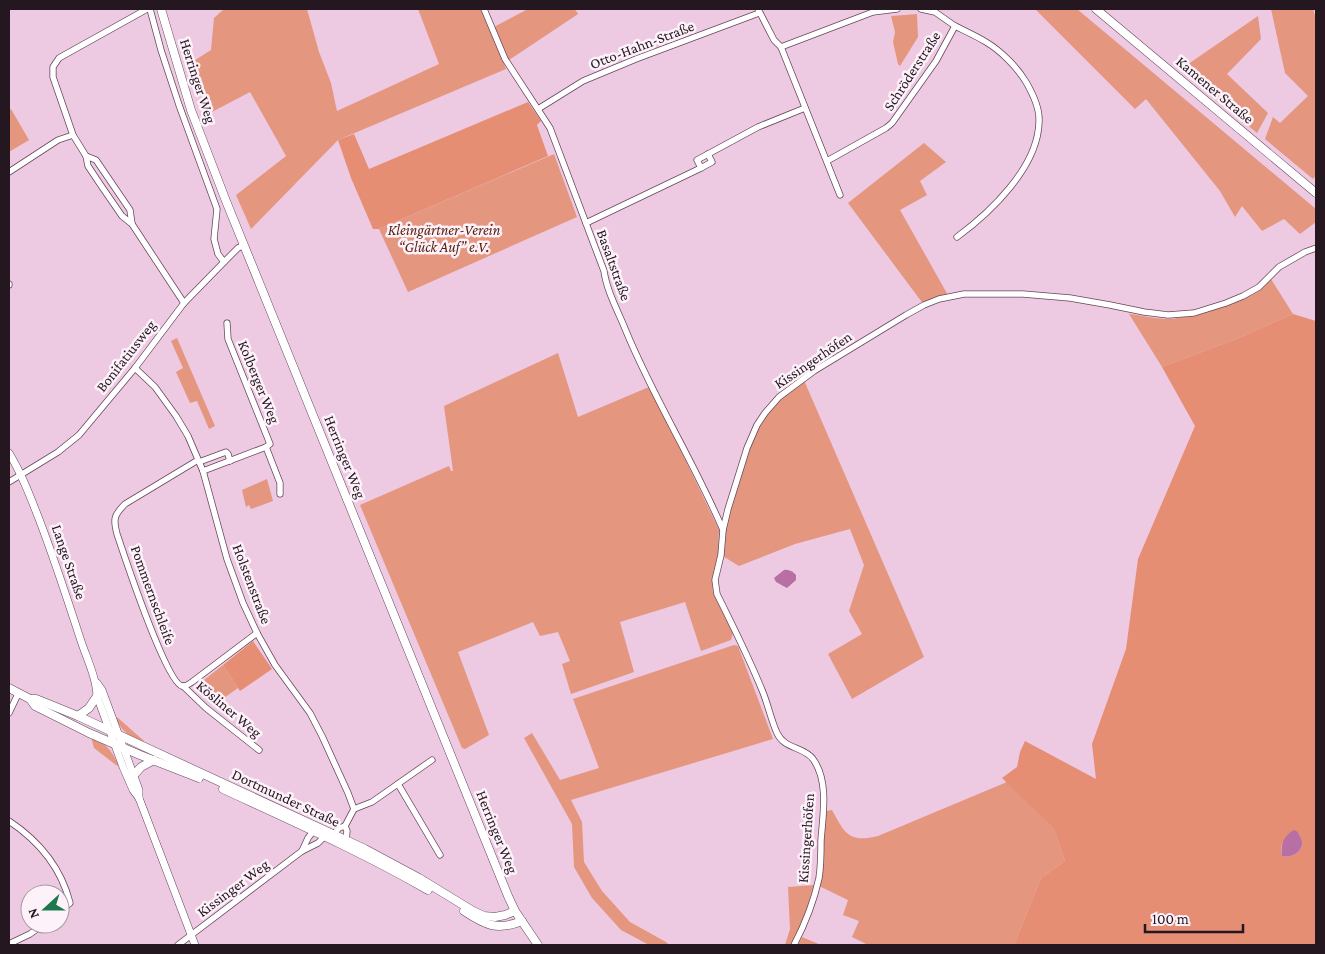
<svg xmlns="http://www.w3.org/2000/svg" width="1325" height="954" font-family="'Crimson Pro',serif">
  <rect width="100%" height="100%" fill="#edc9e2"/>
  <g fill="#e5967e">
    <polygon points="224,9 307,9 319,52 331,83 337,111 439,64 418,9 481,9 506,69 338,140 251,229 236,195 286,156 250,92 208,114 192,62 211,50 214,18"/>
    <polygon points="528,9 575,9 578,14 509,60 505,53 494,27"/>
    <polygon points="1035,9 1077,9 1316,209 1316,222 1300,234 1284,219 1262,231 1242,206 1235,217 1220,191 1146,99 1135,109"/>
    <polygon points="1271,9 1313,9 1316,19 1316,175 1313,179 1265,139 1273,117 1280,123 1308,96 1285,73"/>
    <polygon points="917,14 918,37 900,66 898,64 893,42 895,32 891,16"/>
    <polygon points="1258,16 1261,39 1227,74 1268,113 1257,133 1181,69"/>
    <polygon points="11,109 29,140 9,152 9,111"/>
    <polygon points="924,143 946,162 920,181 927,195 900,210 949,297 924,305 848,203"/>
    <polygon points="554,154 577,217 408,292 379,229"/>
    <path d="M1271,279L1293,314L1236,339L1162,367L1129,314C1141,315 1155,319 1168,319C1191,318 1246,303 1264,287C1266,285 1269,281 1271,279Z"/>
    <polygon points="177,338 215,426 209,429 197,401 190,403 176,372 183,368 171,341"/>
    <polygon points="558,353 578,417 649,387 679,446 719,530 718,554 712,581 713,593 733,633 731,640 701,651 685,602 620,622 634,672 571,694 562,664 570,661 558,632 540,636 533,622 458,652 489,735 465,749 462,748 360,505 449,466 451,471 453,471 444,406"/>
    <polygon points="803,378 924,657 852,699 828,654 862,634 849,611 864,565 850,529 795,544 739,566 721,555 723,530 739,469 765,413"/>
    <polygon points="267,479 273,501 251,509 249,505 246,507 242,490"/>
    <polygon points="734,645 738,646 773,739 571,800 582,822 584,862 602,891 630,922 666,942 669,945 649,945 621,930 592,898 574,867 572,824 524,738 532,733 560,780 599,768 573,699"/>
    <polygon points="223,665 238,688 214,705 194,688"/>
    <path d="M117,717L144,741L143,742C129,736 123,733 116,719Z"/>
    <path d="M91,737C107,744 111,750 119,766L116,765L94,748Z"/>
    <path d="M1007,782L1054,829L1065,861L1041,878L1014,945H868L852,937L859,921L843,915L848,900L819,886L821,877L826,811L832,810C845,834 849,843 878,836Z"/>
    <polygon points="814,885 802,924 791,945 785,945 790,929 788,887"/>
    <polygon points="802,937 821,945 798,945"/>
  </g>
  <g fill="#e58e74" fill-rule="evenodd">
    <polygon points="528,102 541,121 537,125 548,156 379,229 373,229 351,178 338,140 354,134 369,169"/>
    <path d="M1293,314L1316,321V945H1014L1041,878L1065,861L1054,829L1002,778L1017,767L1020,752L1025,741L1096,779L1092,744L1126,649L1138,559L1195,426L1162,367L1236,339ZM1298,832C1300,836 1303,841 1302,845C1300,854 1290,858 1282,856L1281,849L1282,844Z"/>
    <polygon points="253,641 272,669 240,691 223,665"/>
  </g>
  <g fill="#b870a4">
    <path d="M784,570C789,569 793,572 796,575V580L787,588L776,582L774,578Z"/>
    <path d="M1294,830L1298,832C1300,836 1303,841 1302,845C1300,854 1290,858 1282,856C1280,845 1284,835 1294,830Z"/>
  </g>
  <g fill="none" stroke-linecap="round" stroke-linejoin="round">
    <defs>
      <g id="minor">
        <polyline points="150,9 161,50 179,105 217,209 214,239 218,254 224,262"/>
        <path d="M484,9L505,59L550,128L604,271C607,292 618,311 626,331C654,399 694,462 723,530"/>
        <polyline points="758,9 774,40 781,47 840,195"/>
        <path d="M955,26C965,31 976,36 986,42C1001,51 1017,67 1026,82C1033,94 1040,108 1039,122C1038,167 991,212 957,237"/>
        <polyline points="781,47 873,12 897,9"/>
        <polyline points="538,109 583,81 636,59 759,13"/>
        <polyline points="86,156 73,135 53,77 53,67 59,58 147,9"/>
        <polygon points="86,156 96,160 130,210 132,224 122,216 102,187 88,166"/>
        <polyline points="827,161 886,128 892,123 936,61 955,26 935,12 921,9"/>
        <polyline points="701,168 712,162 708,154"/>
        <polyline points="9,172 58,140 73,135"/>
        <polyline points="586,223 701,168 697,160 758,127 805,108"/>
        <polyline points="132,224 184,303"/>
        <polyline points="9,284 9,285"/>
        <polyline points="135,368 155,387 176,416 188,436 203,471 227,559 243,603 257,633 275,665 310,713 322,736 348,793 354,809"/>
        <polyline points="266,447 280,483 280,494"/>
        <path d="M198,460L125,504C114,515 113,519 117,534C124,555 166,682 182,686C185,687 189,684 192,682L257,633"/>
        <polyline points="199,462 226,452 228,454 230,461"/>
        <polyline points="203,471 266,447 270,444 228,339 227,323"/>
        <polyline points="9,482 58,452 79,435 135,368 184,303 224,262 238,248 244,245"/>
        <polyline points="183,686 206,708 259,750"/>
        <polyline points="9,713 18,694"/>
        <polyline points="398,784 440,855"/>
        <path d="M9,821C39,841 61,867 70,903L60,911"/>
        <polyline points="334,834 339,828 345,826"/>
        <polyline points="346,841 347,831 345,826 354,809 372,802 432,760"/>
        <polyline points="302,851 308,838 315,829"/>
        <polyline points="9,944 30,934 44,924"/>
        <polyline points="178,945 302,851 318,843 326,835"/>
        <path d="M794,945C805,924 814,901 819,878C821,866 821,852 821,840C823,815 829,781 813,759C803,746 785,750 777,733C771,720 768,704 762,690C749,658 733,626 717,594L715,580L721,555L723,530L728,509L747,448L757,425L765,413L779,397L814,371L906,315L924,305L939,299L964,294H1023L1070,298L1110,305L1144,312L1168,315L1194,313L1226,303L1243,296L1259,287L1279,267L1305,252L1316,248"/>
      </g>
      <g id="tertiary">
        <path d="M9,453C22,474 30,496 39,519C54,558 67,598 80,638C86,657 96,676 97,696L123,767L133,790L139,798L195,945"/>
        <polyline points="97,683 102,690 139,790 139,798"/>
      </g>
      <g id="secondary">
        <polyline points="161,9 191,110 226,201 508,896 515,911 538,945"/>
        <polyline points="1096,9 1316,193"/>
        <polyline points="9,688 30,699 36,699 78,716 365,849 419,878 473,911 484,916 495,917 505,915 515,911"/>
        <polyline points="30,699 35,706 89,733 140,755 199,778"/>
        <polyline points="78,716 89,708 97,696"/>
        <polyline points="134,775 141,767 154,760"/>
        <path d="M223,789C292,821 362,852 428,890"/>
        <path d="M464,911C485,925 497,931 522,921"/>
      </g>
    </defs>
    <use href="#minor" stroke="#65475c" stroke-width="7"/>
    <use href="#tertiary" stroke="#65475c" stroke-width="8"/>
    <use href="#secondary" stroke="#65475c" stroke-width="9"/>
    <use href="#minor" stroke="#fff" stroke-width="5.5"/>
    <use href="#tertiary" stroke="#fff" stroke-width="7"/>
    <use href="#secondary" stroke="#fff" stroke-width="8"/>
  </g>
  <g text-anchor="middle" stroke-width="5" stroke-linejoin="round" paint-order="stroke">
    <g font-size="15" fill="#241720" stroke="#fef2fa">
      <text transform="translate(642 45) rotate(-21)" y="5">Otto-Hahn-Straße</text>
      <text transform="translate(912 71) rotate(-57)" y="5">Schröderstraße</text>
      <text transform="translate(198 81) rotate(72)" y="5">Herringer Weg</text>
      <text transform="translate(1215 90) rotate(40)" y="5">Kamener Straße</text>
      <text transform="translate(614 265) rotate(70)" y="5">Basaltstraße</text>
      <text transform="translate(126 356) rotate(-52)" y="5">Bonifatiusweg</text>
      <text transform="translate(813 360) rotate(-34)" y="5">Kissingerhöfen</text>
      <text transform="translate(259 382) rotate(68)" y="5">Kolberger Weg</text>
      <text transform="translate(345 457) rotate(68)" y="5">Herringer Weg</text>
      <text transform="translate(69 562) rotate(71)" y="5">Lange Straße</text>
      <text transform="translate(252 584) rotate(69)" y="5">Holstenstraße</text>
      <text transform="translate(153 595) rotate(70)" y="5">Pommernschleife</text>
      <text transform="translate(229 709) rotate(40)" y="5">Kösliner Weg</text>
      <text transform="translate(286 798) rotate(25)" y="5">Dortmunder Straße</text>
      <text transform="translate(497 832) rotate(68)" y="5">Herringer Weg</text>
      <text transform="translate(806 838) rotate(-86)" y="5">Kissingerhöfen</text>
      <text transform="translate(233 888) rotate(-37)" y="5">Kissinger Weg</text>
    </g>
    <g font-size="15" font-style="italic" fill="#551f0d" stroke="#fef2fa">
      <text x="444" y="235">Kleingärtner-Verein<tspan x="444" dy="17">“Glück Auf” e.V.</tspan></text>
    </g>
  </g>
  <rect width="1325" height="954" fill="none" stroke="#241720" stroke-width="20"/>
  <g transform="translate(45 909) rotate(249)"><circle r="24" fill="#fef2fa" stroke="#a79aa3"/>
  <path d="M0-4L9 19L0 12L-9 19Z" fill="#1d784e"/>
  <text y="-8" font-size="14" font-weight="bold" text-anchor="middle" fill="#241720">N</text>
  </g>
  <path d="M1145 924v8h98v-8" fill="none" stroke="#241720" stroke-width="2.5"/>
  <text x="1152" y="924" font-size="15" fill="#241720" stroke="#fef2fa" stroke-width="4" paint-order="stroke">100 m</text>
</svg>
